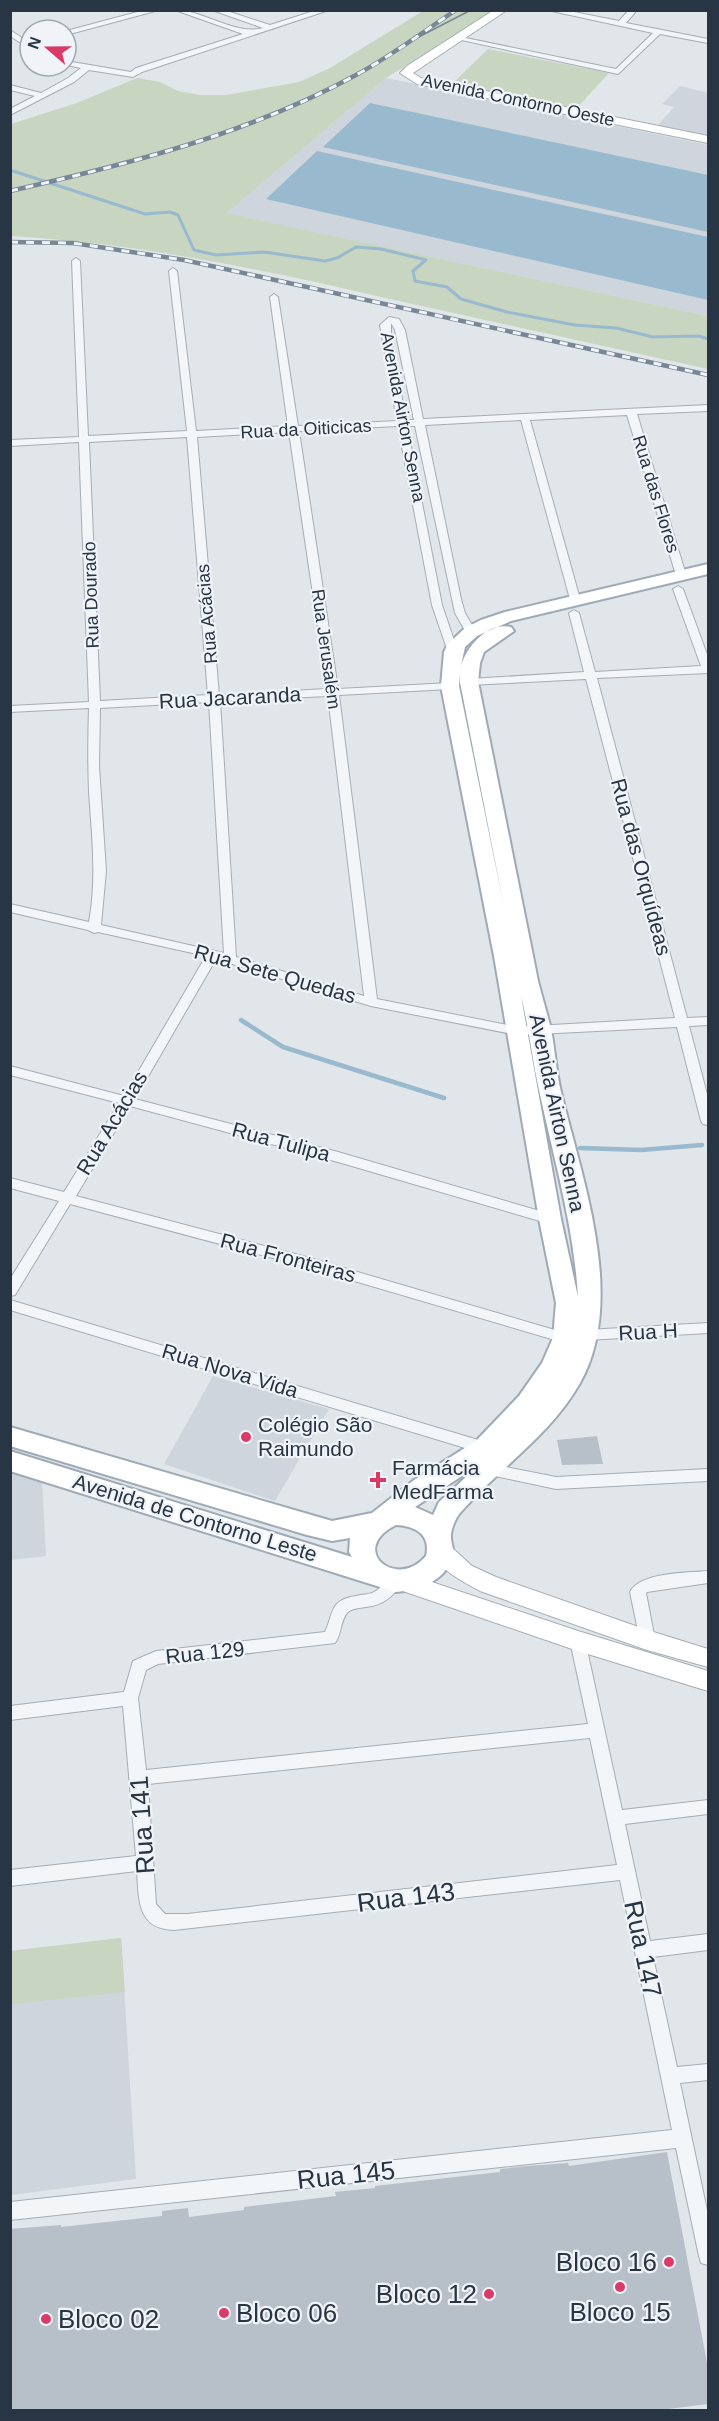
<svg xmlns="http://www.w3.org/2000/svg" width="719" height="2421" font-family="Helvetica,sans-serif">
  <rect width="100%" height="100%" fill="#e0e6ea"/>
  <g fill="#ced5dd">
    <polygon points="386,78 708,145 708,316 225,213"/>
    <polygon points="680,86 708,93 708,136 658,125 674,107 662,104"/>
    <polygon points="213,1376 329,1409 275,1501 164,1464"/>
    <polygon points="10,1469 42,1479 46,1556 11,1560"/>
    <polygon points="121,1938 136,2179 11,2195 10,1951"/>
  </g>
  <g fill="#c8d5c1">
    <path d="M423,11H494L386,78L226,213L708,316V369C599,345 490,321 381,297C259,269 136,243 11,236V124L77,103L137,78L160,82L178,91L200,95H226L299,82L330,68Z"/>
    <polygon points="488,49 609,73 576,109 452,84"/>
    <polygon points="121,1938 125,1992 11,2004 11,1951"/>
  </g>
  <g fill="#98b9ce">
    <polygon points="370,103 708,175 708,232 323,147"/>
    <polygon points="317,151 708,237 708,300 266,199"/>
  </g>
  <g fill="none" stroke-linecap="round" stroke-linejoin="round">
    <polyline stroke="#98b9ce" stroke-width="3" points="10,170 145,214 170,212 178,215 194,250 216,255 264,252 325,261 337,258 356,247 381,249 426,260 413,271 415,281 447,287 461,299 507,312 575,325 616,328 653,337 699,336 708,339"/>
    <g stroke="#98b9ce" stroke-width="4.5">
      <polyline points="241,1020 283,1047 444,1098"/>
      <polyline points="580,1148 641,1150 702,1145"/>
    </g>
  </g>
  <g fill="#b7bfc9">
    <polygon points="597,1436 603,1464 562,1465 557,1440"/>
    <polygon points="667,2152 708,2368 708,2404 660,2410 10,2410 10,2229 61,2225 61,2227 162,2216 162,2211 188,2208 189,2217 244,2210 244,2207 336,2196 335,2192 375,2188 375,2186 500,2172 500,2169 527,2166 568,2163 569,2166"/>
  </g>
  <g fill="none" stroke-linecap="round" stroke-linejoin="round">
    <defs>
      <g id="street">
        <polygon points="145,10 159,10 66,35 66,31"/>
        <path d="M175,10C203,10 236,36 263,28L212,10H224L270,25L317,10H329L142,72L133,77L89,70L74,82L10,115V109L35,96L10,90V85L41,93L68,78L81,68L66,65V61L131,72L136,68L243,34Z"/>
        <polygon points="547,10 564,10 619,21 629,10 637,10 626,23 708,39 708,43 660,34 618,74 452,38 456,36 616,69 653,33"/>
        <polygon points="10,30 30,43 30,49 10,36"/>
        <path d="M76,258L80,261L88,436L187,431L169,271L173,268L177,271L196,431L288,426L270,297L274,294L278,297L298,426L397,421L380,325L389,317L399,319L405,330L423,419L708,405V411L637,414L686,575L681,578L676,575L627,415L530,420L580,599L575,602L570,599L521,420L425,425L461,599L465,613L476,632L471,635L467,634L455,613L415,426H407L442,605L458,652L453,655L448,652L432,605L398,426L299,431L338,689L450,683L455,686L450,689L339,695L377,999L517,1027L675,1018L586,679L469,685L464,682L469,679L584,672L569,613L574,610L579,613L595,672L701,666L673,589L678,586L683,589L708,657V673L597,678L687,1018L708,1017V1025L689,1026L708,1098V1125L703,1124L701,1121L677,1027L517,1035L371,1006L216,959L135,1099L338,1152L550,1214L555,1215L557,1219L555,1223L550,1224L338,1162L130,1106L76,1196L310,1258L565,1333L570,1334L572,1338L570,1342L565,1343L310,1268L70,1204L15,1295L10,1296V1279L59,1201L10,1188V1178L64,1192L119,1103L10,1075V1066L124,1096L206,956L98,932L94,933L88,930L10,912V904L89,922C97,879 92,836 89,792C88,764 88,736 89,708L10,712V706L89,702L79,442L10,446V440L79,437L72,261ZM391,323L395,330L414,420H406L391,339ZM289,432L327,689L219,695L197,437ZM187,437L208,695L100,701L89,442ZM328,696L364,996L236,957L220,701ZM209,702L224,953L101,925L106,871L99,766L100,708Z"/>
        <polygon points="10,1300 485,1442 490,1444 492,1448 490,1452 485,1454 10,1310"/>
        <polygon points="708,1323 708,1333 587,1340 582,1339 580,1335 582,1331 587,1330"/>
        <polygon points="491,1464 556,1477 708,1469 708,1481 556,1489 486,1474 484,1470 486,1466"/>
        <path d="M708,1571V1583L647,1592L646,1593L655,1640L653,1645L647,1647L641,1645L630,1592C640,1572 687,1573 708,1571Z"/>
        <path d="M395,1574L400,1576L403,1580C395,1596 384,1605 366,1607C360,1608 353,1608 348,1612C340,1620 342,1634 335,1643L158,1664L146,1670L138,1698L146,1770L588,1724L570,1641L572,1636L578,1634L584,1636L622,1810L708,1800V1814L625,1824L650,1941L708,1934V1950L653,1957L677,2067L708,2064V2080L680,2083L708,2215V2265L701,2263L699,2256L676,2148L10,2220V2202L672,2130L620,1880L174,1930C137,1929 139,1900 137,1871L10,1886V1870L136,1856L123,1706L10,1720V1706L124,1692L133,1661L156,1651L325,1632C334,1613 329,1600 356,1596C362,1594 369,1595 374,1592C383,1588 385,1577 395,1574ZM590,1738L617,1865L187,1914H165L156,1904L148,1784Z"/>
      </g>
      <g id="secondary">
        <polygon points="494,10 507,10 413,73 421,78 708,136 708,143 417,84 400,73 407,66"/>
        <path d="M441,1542L449,1545L472,1566L496,1577L647,1630L708,1649V1667L647,1650L480,1591C462,1581 440,1570 430,1551L433,1545Z"/>
        <polygon points="402,1572 578,1631 708,1671 708,1691 578,1651 394,1588 391,1581 394,1574"/>
      </g>
      <path id="primary" d="M708,564V574L511,621L477,636L465,647L460,670C464,649 487,621 511,627L514,631L484,652L480,663L478,682L538,981C542,997 547,1013 551,1029C555,1050 556,1071 561,1092C582,1179 627,1300 580,1383C550,1436 499,1468 460,1513C456,1517 450,1531 451,1538C451,1542 453,1546 453,1551C450,1580 420,1590 396,1592L10,1471V1451L352,1557L349,1552L350,1538L332,1541L307,1535L10,1446V1427L332,1521L372,1513L414,1480L476,1441L519,1396L542,1363L553,1338L556,1303L539,1219L494,956L441,686L444,652L448,644L465,628L481,620L505,612ZM460,674V682L504,907L459,686ZM521,996C529,1027 532,1059 539,1090C554,1159 574,1227 578,1297L561,1219ZM480,1464L439,1502L433,1515L415,1507ZM396,1525C416,1526 431,1535 426,1556C396,1591 347,1549 396,1525Z"/>
    </defs>
    <use href="#street" stroke="#a5adb5" stroke-width="2"/>
    <use href="#secondary" stroke="#a5adb5" stroke-width="2"/>
    <use href="#primary" stroke="#9eabb7" stroke-width="4"/>
    <use href="#street" fill="#f3f6f8" fill-rule="evenodd"/>
    <use href="#secondary" fill="#fff" fill-rule="evenodd"/>
    <use href="#primary" fill="#fff" fill-rule="evenodd"/>
    <polyline stroke="#788796" stroke-width="1.5" points="407,43 471,10"/>
    <defs>
      <g id="rail">
        <path d="M10,191C129,164 248,134 356,75C391,56 423,32 456,10"/>
        <polyline points="10,242 73,243 184,260 708,375"/>
      </g>
    </defs>
    <use href="#rail" stroke="#788796" stroke-width="4.5"/>
    <use href="#rail" stroke="#f0f4f8" stroke-width="3" stroke-dasharray="8" stroke-linecap="butt"/>
  </g>
  <g fill="#da3a66" stroke="#f0f4f8" stroke-width="2">
    <circle cx="246" cy="1437" r="6"/>
    <path d="M375 1471h6v6h6v6h-6v6h-6v-6h-6v-6h6z"/>
    <circle cx="669" cy="2262" r="6"/>
    <circle cx="620" cy="2287" r="6"/>
    <circle cx="489" cy="2294" r="6"/>
    <circle cx="224" cy="2313" r="6"/>
    <circle cx="46" cy="2319" r="6"/>
  </g>
  <g text-anchor="middle" stroke-width="4.5" stroke-linejoin="round" paint-order="stroke">
    <g font-size="18" fill="#273544" stroke="#f0f4f8">
      <text transform="translate(518 100) rotate(12)" y="6">Avenida Contorno Oeste</text>
      <text transform="translate(403 417) rotate(79)" y="6">Avenida Airton Senna</text>
      <text transform="translate(306 429) rotate(-3)" y="6">Rua da Oiticicas</text>
      <text transform="translate(656 494) rotate(73)" y="6">Rua das Flores</text>
      <text transform="translate(91 595) rotate(-92)" y="6">Rua Dourado</text>
      <text transform="translate(207 614) rotate(-95)" y="6">Rua Acácias</text>
      <text transform="translate(326 649) rotate(82)" y="6">Rua Jerusalém</text>
    </g>
    <g font-size="21" fill="#273544" stroke="#f0f4f8">
      <text transform="translate(230 698) rotate(-3)" y="7">Rua Jacaranda</text>
      <text transform="translate(641 867) rotate(75)" y="7">Rua das Orquídeas</text>
      <text transform="translate(275 974) rotate(16)" y="7">Rua Sete Quedas</text>
      <text transform="translate(557 1113) rotate(78)" y="7">Avenida Airton Senna</text>
      <text transform="translate(112 1123) rotate(-59)" y="7">Rua Acácias</text>
      <text transform="translate(281 1142) rotate(15)" y="7">Rua Tulipa</text>
      <text transform="translate(288 1258) rotate(15)" y="7">Rua Fronteiras</text>
      <text transform="translate(648 1332) rotate(-3)" y="7">Rua H</text>
      <text transform="translate(230 1371) rotate(17)" y="7">Rua Nova Vida</text>
      <text transform="translate(195 1518) rotate(17)" y="7">Avenida de Contorno Leste</text>
      <text transform="translate(205 1653) rotate(-6)" y="7">Rua 129</text>
    </g>
    <g font-size="21" fill="#273544" stroke="#f0f4f8" text-anchor="start">
      <text x="258" y="1432">Colégio São<tspan x="258" dy="24">Raimundo</tspan></text>
      <text x="392" y="1475">Farmácia<tspan x="392" dy="24">MedFarma</tspan></text>
    </g>
    <g font-size="26" fill="#273544" stroke="#f0f4f8">
      <text transform="translate(142 1825) rotate(-94)" y="9">Rua 141</text>
      <text transform="translate(406 1897) rotate(-7)" y="9">Rua 143</text>
      <text transform="translate(643 1949) rotate(78)" y="9">Rua 147</text>
      <text transform="translate(346 2175) rotate(-6)" y="9">Rua 145</text>
    </g>
    <g font-size="26" fill="#273544" stroke="#f0f4f8" text-anchor="end">
      <text x="657" y="2271">Bloco 16</text>
      <text x="477" y="2303">Bloco 12</text>
      <text x="620" y="2321" text-anchor="middle">Bloco 15</text>
      <text x="236" y="2322" text-anchor="start">Bloco 06</text>
      <text x="58" y="2328" text-anchor="start">Bloco 02</text>
    </g>
  </g>
  <rect width="719" height="2421" fill="none" stroke="#273544" stroke-width="24"/>
  <g transform="translate(48 48) rotate(290)"><circle r="28" fill="#f0f4f8" stroke="#a0a8b0" stroke-width="1.5"/>
  <path d="M0-4.5L10 22L0 15L-10 22Z" fill="#da3a66"/>
  <text y="-9" font-size="16" font-weight="bold" text-anchor="middle" fill="#273544">N</text>
  </g>
</svg>
